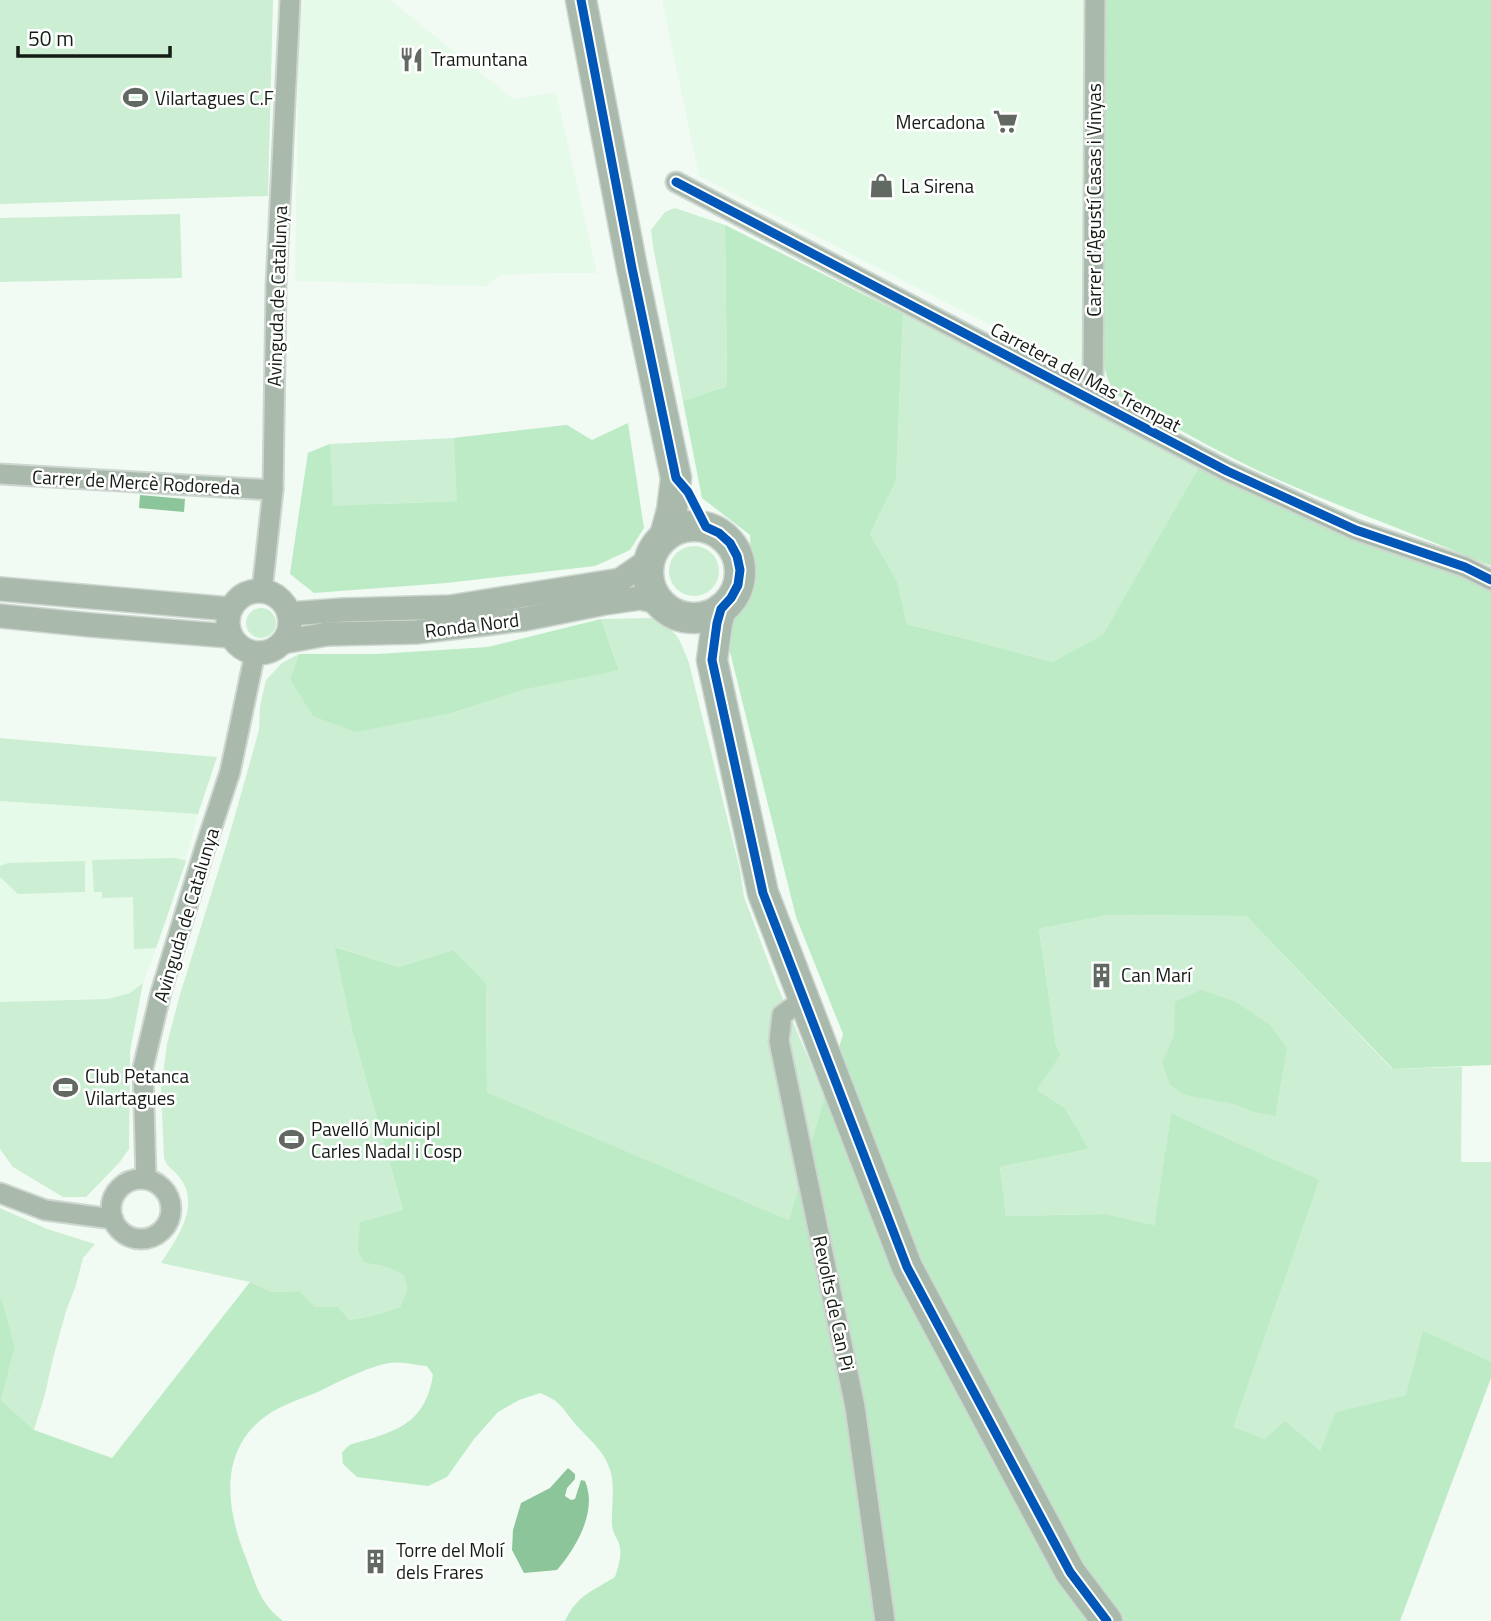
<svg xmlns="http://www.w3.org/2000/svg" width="1491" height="1621" font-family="'Titillium Web',sans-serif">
  <rect width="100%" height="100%" fill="#f1fbf3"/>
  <g fill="#e5fae9">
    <polygon points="305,0 390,0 513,99 556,92 597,273 550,273 500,275 487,286 295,281 299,15"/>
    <polygon points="662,0 1084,0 1082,372 699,176"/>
    <polygon points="0,801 198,814 184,866 165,924 143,983 130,993 107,999 0,1002"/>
  </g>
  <g fill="#cceed3">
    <polygon points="0,0 273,0 268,196 0,204"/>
    <polygon points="675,208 725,225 727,386 683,401 653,246 651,230 665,212"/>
    <polygon points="180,214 182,278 0,282 0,218"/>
    <polygon points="903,314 1199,467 1104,635 1052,662 971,640 907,624 897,581 870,534 896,481"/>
    <polygon points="567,425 507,478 457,501 380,504 290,574 308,453 330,444 454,438"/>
    <circle cx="694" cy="571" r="25"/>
    <circle cx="261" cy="623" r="15"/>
    <path d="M652,618C677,630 679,637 689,663L740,870L744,897L777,985L825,1097L789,1220L487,1092L486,985L453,950L399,967L336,947L352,1030L403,1210L361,1222L365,1263C380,1265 391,1267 404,1276L407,1289L400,1307L372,1316L348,1320L338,1307H315L300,1291L272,1292L250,1282L161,1263C177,1238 201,1206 180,1178C173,1168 167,1169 164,1157L161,1089L167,1044L179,998L230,833L259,730L260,706L266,680L282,663L299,654L290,679L455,712L521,690L619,669L601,619Z"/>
    <polygon points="0,738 11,739 217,757 198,814 0,801"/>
    <polygon points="175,858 186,861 156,948 134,949 133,897 102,898 102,892 94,892 92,860"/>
    <polygon points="85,861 85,892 18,894 0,877 0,866 8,863"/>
    <polygon points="1108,915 1246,916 1392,1069 1462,1067 1461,1162 1491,1162 1491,1366 1406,1395 1337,1412 1320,1451 1265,1439 1232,1427 1318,1180 1171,1113 1154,1225 1106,1214 1006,1216 1000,1167 1089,1149 1065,1108 1037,1090 1059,1055 1056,1045 1039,929"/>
    <polygon points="143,983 130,1051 129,1149 119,1163 86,1197 63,1197 13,1167 0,1149 0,1002 107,999 130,993"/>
    <polygon points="0,1208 47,1229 95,1244 83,1258 76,1285 66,1311 53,1358 45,1394 34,1430 1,1400 15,1347 2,1299 0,1299"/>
  </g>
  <g fill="#bcebc6">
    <path d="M1102,0H1491V566C1424,537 1355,513 1288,484C1229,459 1173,426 1117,395C1104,377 1104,365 1102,343Z"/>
    <path d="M725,225L903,314L896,481L870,534L897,581L907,624L971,640L1052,662L1103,635L1199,467L1491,589V1065L1393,1069L1246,916L1108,915L1039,929L1056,1045L1060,1055L1037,1090L1065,1108L1089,1149L1000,1167L1006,1216L1106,1214L1154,1225L1171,1113L1319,1180L1233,1427L1265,1439L1285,1421L1320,1451L1336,1412L1406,1395L1423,1331L1491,1362V1378L1400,1621H565C577,1595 593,1591 615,1577C619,1565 623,1553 618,1541C615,1535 613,1532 612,1526C611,1508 616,1483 609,1467C603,1450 588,1438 576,1425C570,1418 565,1410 559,1404C554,1399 547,1396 540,1393L519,1400L498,1412L474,1439L447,1477L428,1486L357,1477L343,1464L342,1453C350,1442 354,1444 366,1440C405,1429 426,1417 433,1375L427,1366C415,1365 402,1361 389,1363C370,1366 338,1382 320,1391C302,1399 282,1404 266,1416C218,1451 226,1509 246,1558C256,1584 259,1603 283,1621H0V1299H2L15,1347L1,1400L34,1430L112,1458L250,1282L272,1292L300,1291L315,1307H338L349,1320L372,1316L400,1307L407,1289L404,1276C391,1267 380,1265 365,1263L358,1252L360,1222L403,1210L352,1030L335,947L399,967L453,950L486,984L487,1092L789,1220L843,1034L796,917L724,628L752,589L750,535L702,498L683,401L727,386Z"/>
    <polygon points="628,423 644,528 630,550 595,566 446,583 314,593 290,574 308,453 330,444 333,506 457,501 454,438 567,425 592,440"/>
    <polygon points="601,619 619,670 522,690 455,712 356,732 313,716 290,679 299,654 377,654 488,647"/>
    <polygon points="1201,990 1236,1002 1270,1025 1287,1048 1276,1110 1276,1116 1254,1112 1234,1104 1185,1095 1170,1085 1162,1062 1174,1036 1175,1002"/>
  </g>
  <g fill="#8cc59a">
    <polygon points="140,495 185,499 184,512 139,508"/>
    <path d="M568,1468L575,1474V1479L567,1488L565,1496L571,1500L575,1499L581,1480L585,1481C598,1511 576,1548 557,1570L524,1573L512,1550L513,1530L521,1503L550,1488Z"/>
  </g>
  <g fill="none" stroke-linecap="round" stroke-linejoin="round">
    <defs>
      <g id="minor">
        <polyline points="676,182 1227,471 1356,530 1465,567 1491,580"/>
        <polyline points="1093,400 1095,0"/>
        <polyline points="0,474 273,490"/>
        <polyline points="262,591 273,490 276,286 290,0"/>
        <polyline points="804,999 782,1015 779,1041 855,1407 885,1621"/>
        <polyline points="146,1179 143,1068 161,992 204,851 230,772 255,653"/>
        <circle cx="141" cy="1209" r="30"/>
        <polyline points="0,1193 45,1210 113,1219"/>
      </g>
      <g id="tertiary">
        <polyline points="0,589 230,609"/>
        <circle cx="259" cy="622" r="31"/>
        <polyline points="289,614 343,610 450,607 620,580 649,560"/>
        <polyline points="0,616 91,625 230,636"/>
        <polyline points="283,642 327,634 416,632 525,619 605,603 640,598 659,602"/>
      </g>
      <g id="primary">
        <polyline points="581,0 632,268 676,478 672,510 665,536"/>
        <circle cx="694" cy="572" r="46"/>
        <polyline points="721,609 717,623 712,660 763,893 907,1267 1070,1572 1107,1621"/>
      </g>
    </defs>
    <use href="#minor" stroke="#ced6d0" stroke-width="23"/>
    <use href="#tertiary" stroke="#ced6d0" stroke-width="26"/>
    <use href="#primary" stroke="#ced6d0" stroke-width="33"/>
    <use href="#minor" stroke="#a9b9ac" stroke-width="19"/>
    <use href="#tertiary" stroke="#a9b9ac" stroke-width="23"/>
    <use href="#primary" stroke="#a9baad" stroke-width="30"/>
    <defs>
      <g id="cycleway">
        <polyline points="581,0 632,268 676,478 688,492 706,527 719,533 730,543 737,556 740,570 738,585 731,598 721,609 717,623 712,660 763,893 907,1267 1070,1572 1107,1621"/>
        <polyline points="676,182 1227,471 1356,530 1465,567 1491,580"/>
      </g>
    </defs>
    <use href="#cycleway" stroke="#fff" stroke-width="13"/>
    <use href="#cycleway" stroke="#0057b8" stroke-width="9"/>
  </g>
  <defs>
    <symbol id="restaurant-bare" viewBox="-9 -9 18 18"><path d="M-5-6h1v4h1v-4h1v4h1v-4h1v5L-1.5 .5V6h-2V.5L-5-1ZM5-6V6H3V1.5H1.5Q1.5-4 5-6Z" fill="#616962" stroke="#fff" stroke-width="2.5" paint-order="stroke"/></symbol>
    <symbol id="stadium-bare" viewBox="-9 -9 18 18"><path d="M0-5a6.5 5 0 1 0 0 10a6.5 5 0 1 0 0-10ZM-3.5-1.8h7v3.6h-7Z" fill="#616962" stroke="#fff" stroke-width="2.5" paint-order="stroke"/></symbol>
    <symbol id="supermarket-bare" viewBox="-9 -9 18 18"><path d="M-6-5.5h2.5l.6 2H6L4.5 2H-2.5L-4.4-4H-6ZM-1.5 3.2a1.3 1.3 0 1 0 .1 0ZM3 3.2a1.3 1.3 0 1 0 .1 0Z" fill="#616962" stroke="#fff" stroke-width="2.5" paint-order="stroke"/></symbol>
    <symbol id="shop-bare" viewBox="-9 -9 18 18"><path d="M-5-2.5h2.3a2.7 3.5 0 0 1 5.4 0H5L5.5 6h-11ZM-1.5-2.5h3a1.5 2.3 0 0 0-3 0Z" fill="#616962" stroke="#fff" stroke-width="2.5" paint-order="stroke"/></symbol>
    <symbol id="building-bare" viewBox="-9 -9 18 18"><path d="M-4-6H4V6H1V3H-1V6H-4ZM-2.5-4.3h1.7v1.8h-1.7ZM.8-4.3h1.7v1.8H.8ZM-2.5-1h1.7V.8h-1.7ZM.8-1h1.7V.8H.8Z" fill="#616962" stroke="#fff" stroke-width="2.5" paint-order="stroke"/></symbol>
  </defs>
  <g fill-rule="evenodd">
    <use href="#restaurant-bare" x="394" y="42" width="35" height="35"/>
    <use href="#stadium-bare" x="118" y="80" width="35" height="35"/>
    <use href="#supermarket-bare" x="988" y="104" width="35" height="35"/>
    <use href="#shop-bare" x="864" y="168" width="35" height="35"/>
    <use href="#building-bare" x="1084" y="958" width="35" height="35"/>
    <use href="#stadium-bare" x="48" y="1070" width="35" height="35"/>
    <use href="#stadium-bare" x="274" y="1122" width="35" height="35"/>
    <use href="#building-bare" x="358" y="1544" width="35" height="35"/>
  </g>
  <g text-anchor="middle" stroke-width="5" stroke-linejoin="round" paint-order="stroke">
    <g font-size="19" fill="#131b14" stroke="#fff" text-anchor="start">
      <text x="431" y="66">Tramuntana</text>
      <text x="155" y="105">Vilartagues C.F</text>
      <text x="985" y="129" text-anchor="end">Mercadona</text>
      <text x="901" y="193">La Sirena</text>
      <text x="1121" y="982">Can Marí</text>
      <text x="85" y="1083">Club Petanca<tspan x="85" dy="22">Vilartagues</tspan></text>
      <text x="311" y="1136">Pavelló Municipl<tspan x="311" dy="22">Carles Nadal i Cosp</tspan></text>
      <text x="396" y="1557">Torre del Molí<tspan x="396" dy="22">dels Frares</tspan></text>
    </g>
    <g font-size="19" fill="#131b14" stroke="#fff">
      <text transform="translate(1094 200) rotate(-90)" y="7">Carrer d'Agustí Casas i Vinyas</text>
      <text transform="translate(277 296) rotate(-88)" y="7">Avinguda de Catalunya</text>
      <text transform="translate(1086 377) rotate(28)" y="7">Carretera del Mas Trempat</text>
      <text transform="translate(136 482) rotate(3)" y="7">Carrer de Mercè Rodoreda</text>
      <text transform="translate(472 625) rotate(-7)" y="7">Ronda Nord</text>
      <text transform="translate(186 915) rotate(-73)" y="7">Avinguda de Catalunya</text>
      <text transform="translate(834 1303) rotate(78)" y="7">Revolts de Can Pi</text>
    </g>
  </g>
  <path d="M18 46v10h152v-10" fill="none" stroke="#131b14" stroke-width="3.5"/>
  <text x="28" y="46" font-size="21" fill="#131b14" stroke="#ffffff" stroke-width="5" paint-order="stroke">50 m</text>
</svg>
